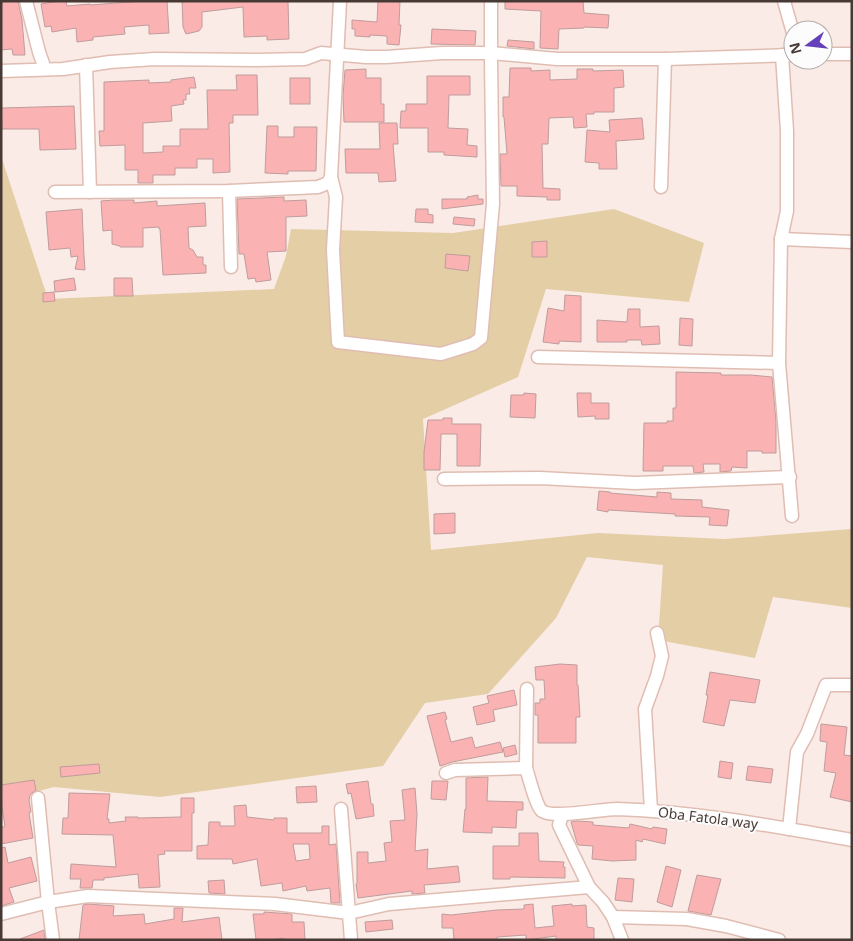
<svg xmlns="http://www.w3.org/2000/svg" width="853" height="941" font-family="'Noto Sans',sans-serif">
  <rect width="100%" height="100%" fill="#faebe6"/>
  <polygon fill="#e4cea6" points="1,156 48,299 274,289 286,256 291,229 453,233 614,209 704,243 689,302 546,289 518,377 423,419 431,550 598,533 724,539 852,529 852,608 773,597 755,658 658,640 663,565 587,557 556,618 488,694 425,703 383,766 160,797 54,787 1,801"/>
  <g fill="#fab2b3" stroke="#c09c9c" fill-rule="evenodd">
    <polygon points="1,1 18,1 22,20 25,55 13,55 12,49 1,50"/>
    <polygon points="58,1 66,1 67,6 90,4 90,5 142,1 167,1 169,33 149,34 149,25 124,27 125,34 93,37 93,40 77,42 76,28 52,32 51,26 45,27 41,4"/>
    <polygon points="182,1 288,1 289,39 267,40 267,36 244,37 243,7 202,12 202,27 199,31 186,34 183,27"/>
    <polygon points="378,1 400,1 399,25 401,25 399,45 387,44 387,36 370,35 370,37 355,36 355,29 352,29 352,20 377,22"/>
    <polygon points="505,1 583,1 584,13 609,15 608,28 584,27 584,28 559,29 558,49 540,48 541,11 505,9"/>
    <polygon points="432,29 476,31 475,45 431,44"/>
    <polygon points="508,40 534,42 534,49 507,46"/>
    <polygon points="510,68 531,68 531,71 550,70 550,80 577,79 577,69 593,69 593,71 623,70 624,87 614,88 614,112 594,112 594,114 586,114 587,127 574,128 573,117 549,118 548,144 542,144 543,188 560,189 560,200 547,200 547,197 517,196 517,186 501,186 500,154 507,154 504,117 503,117 503,97 509,97"/>
    <polygon points="366,69 366,78 381,78 381,104 384,104 384,122 344,122 343,95 345,70"/>
    <polygon points="236,75 257,75 258,115 233,115 233,123 229,123 230,172 213,173 213,159 197,159 197,168 175,168 175,175 153,175 153,183 138,183 138,170 125,170 125,145 100,146 99,131 104,131 104,82 149,80 149,83 171,82 171,80 194,77 196,88 189,88 190,94 186,94 186,100 183,100 184,104 171,106 172,121 143,123 143,153 163,152 163,146 180,146 180,129 208,129 207,90 237,90"/>
    <polygon points="427,76 470,76 470,95 449,95 448,128 468,129 467,145 477,146 477,157 444,155 444,152 428,152 428,128 400,128 401,111 406,111 406,104 427,104"/>
    <rect x="290" y="78" width="20" height="26"/>
    <polygon points="74,106 76,149 40,150 39,129 2,129 1,108"/>
    <polygon points="642,118 644,139 616,141 617,169 599,169 599,163 585,162 587,130 610,132 609,120"/>
    <polygon points="379,123 397,123 398,144 393,144 396,181 379,182 378,173 346,173 345,149 380,149"/>
    <polygon points="267,126 278,126 278,137 294,137 294,127 317,127 316,171 288,171 288,174 265,173"/>
    <polygon points="478,195 478,199 483,199 483,204 442,209 442,199 467,199 467,197"/>
    <polygon points="284,197 284,201 306,200 307,216 286,217 286,251 267,252 271,280 256,282 255,278 248,279 244,254 239,254 237,199"/>
    <polygon points="114,200 134,200 134,203 157,201 157,206 205,203 206,226 188,227 189,248 193,250 197,257 203,257 203,265 206,265 206,273 163,275 160,229 159,229 159,227 143,228 143,247 120,247 120,246 112,244 112,230 103,231 101,201"/>
    <polygon points="82,209 84,256 85,270 75,269 78,256 71,257 70,248 49,250 46,212"/>
    <polygon points="416,209 428,209 428,214 433,215 433,223 415,222"/>
    <polygon points="454,217 475,219 474,226 453,224"/>
    <polygon points="547,241 547,257 532,257 532,242"/>
    <polygon points="446,254 470,256 468,271 445,268"/>
    <polygon points="74,278 76,290 55,292 54,281"/>
    <polygon points="114,278 132,278 133,296 114,296"/>
    <polygon points="54,292 55,301 43,302 43,293"/>
    <polygon points="565,295 581,296 581,342 559,341 559,344 543,342 548,308 564,311"/>
    <polygon points="628,309 640,309 640,327 659,326 660,344 642,345 641,340 627,340 627,342 597,342 597,320 627,322"/>
    <polygon points="680,318 693,319 692,346 679,345"/>
    <polygon points="676,372 721,373 721,375 751,375 772,377 776,421 776,453 762,453 762,451 747,451 747,468 732,467 731,471 720,472 720,464 703,464 704,472 694,473 693,466 663,466 663,471 643,471 644,423 667,423 667,421 673,421 673,408 676,408"/>
    <polygon points="524,393 536,394 535,418 510,417 511,395 524,395"/>
    <polygon points="577,393 591,393 591,403 609,403 609,419 595,419 595,416 578,417"/>
    <polygon points="443,418 452,418 452,424 481,424 480,466 457,466 457,434 441,434 440,470 424,470 424,452 428,420 443,420"/>
    <polygon points="599,491 610,492 610,493 657,497 657,492 671,493 671,499 702,500 702,507 729,510 727,526 709,525 710,517 675,516 675,514 608,510 608,512 597,510"/>
    <polygon points="455,513 455,533 434,534 434,514"/>
    <polygon points="560,664 577,665 577,685 578,685 580,717 576,717 576,743 538,743 538,715 535,715 535,703 540,703 540,699 545,699 544,680 536,680 535,667"/>
    <polygon points="710,672 760,680 755,703 730,700 724,726 703,722 708,695 706,695"/>
    <polygon points="514,690 517,705 493,710 495,721 477,725 473,707 489,703 487,696"/>
    <polygon points="445,712 447,719 445,720 451,742 472,737 475,748 500,742 503,752 452,762 440,766 427,716"/>
    <polygon points="821,724 847,727 844,755 852,756 852,802 830,797 836,773 824,771 827,742 820,741"/>
    <polygon points="515,745 517,754 505,757 503,748"/>
    <polygon points="720,761 733,763 731,779 718,777"/>
    <polygon points="99,764 100,773 61,777 60,767"/>
    <polygon points="748,766 773,769 771,783 746,780"/>
    <polygon points="488,777 487,801 523,802 523,810 517,810 516,828 492,827 492,833 463,832 465,809 466,809 466,778"/>
    <polygon points="34,780 36,790 33,792 30,795 29,800 31,812 29,813 33,838 1,844 1,828 5,826 1,802 1,785"/>
    <polygon points="368,781 371,804 373,804 374,816 356,819 351,793 348,794 346,784"/>
    <polygon points="432,781 448,781 446,800 431,799"/>
    <polygon points="316,786 317,802 297,803 296,787"/>
    <polygon points="415,788 417,814 415,851 428,849 427,869 458,866 460,882 424,885 425,893 412,894 412,891 358,898 356,884 357,883 357,852 368,852 368,863 386,861 384,843 392,842 390,821 405,820 402,790"/>
    <polygon points="69,793 110,794 107,819 109,819 109,823 126,821 125,817 138,817 138,818 181,817 181,798 194,798 194,813 192,813 192,851 164,851 165,854 158,855 160,887 139,888 138,874 104,878 104,880 93,880 92,888 80,888 81,879 70,879 71,864 116,867 113,835 62,834 63,818 68,818"/>
    <path d="M246,805L247,817L274,820V818H287V833H322V826H329V845L336,844L340,903H331L330,888L307,891L306,886L283,891L282,883L261,886L257,859L233,864L232,859H197V846L208,845L209,822H220V826H235L234,806ZM293,844H309L310,859L296,861Z"/>
    <polygon points="577,821 593,822 593,825 629,828 630,824 652,829 653,827 667,829 665,844 643,839 642,842 636,840 636,860 612,861 592,859 593,846 578,845 577,843 571,822"/>
    <polygon points="519,833 538,833 539,861 564,862 563,867 565,867 565,878 510,877 510,879 493,879 493,846 519,846"/>
    <polygon points="5,847 8,863 31,857 37,881 9,888 14,902 1,906 1,848"/>
    <polygon points="666,866 681,870 672,907 657,902"/>
    <polygon points="697,875 721,879 711,915 688,911"/>
    <polygon points="618,878 634,879 632,902 615,900"/>
    <polygon points="224,880 225,894 209,893 208,881"/>
    <polygon points="88,904 114,906 113,916 144,914 145,924 174,919 174,908 183,908 182,922 219,917 222,940 79,940 83,905"/>
    <polygon points="533,904 535,928 554,926 552,906 572,904 572,906 586,905 587,927 594,928 594,940 556,940 556,936 526,940 526,935 497,937 497,940 454,940 453,928 442,928 442,914 451,915 497,910 524,909 524,905"/>
    <polygon points="264,912 292,914 292,922 304,922 305,940 283,940 283,938 273,940 256,940 253,914 264,914"/>
    <polygon points="392,920 393,929 366,932 365,922"/>
    <polygon points="44,930 45,940 20,940 20,939"/>
  </g>
  <g fill="none" stroke-linecap="round" stroke-linejoin="round">
    <defs>
      <g id="minor">
        <polyline points="26,1 39,52 45,69"/>
        <polyline points="784,1 793,33"/>
        <polyline points="823,54 852,54"/>
        <polyline points="782,55 787,131 787,211 781,239 779,363 792,516"/>
        <polyline points="86,65 90,192"/>
        <polyline points="1,71 63,69 110,62 155,59 257,60 305,59 321,53 366,57 386,57 442,53 491,53 557,59 665,59 793,55"/>
        <polyline points="331,177 336,197 333,250 338,342 441,354 473,344 481,338 493,204 491,61 491,1"/>
        <polyline points="661,187 665,59"/>
        <polyline points="229,191 231,267"/>
        <polyline points="55,192 229,191 318,187 328,183 331,177 340,1"/>
        <polyline points="781,239 852,242"/>
        <polyline points="538,357 779,363"/>
        <polyline points="444,479 540,478 635,483 790,477"/>
        <polyline points="526,768 527,689"/>
        <path d="M446,773L455,770L526,768C529,777 536,806 542,811C553,819 601,809 617,809C698,812 773,826 852,840"/>
        <polyline points="38,798 48,902 53,940"/>
        <polyline points="341,809 351,940"/>
        <polyline points="651,810 645,709 657,676 662,656 657,633"/>
        <polyline points="562,815 559,825 589,887 603,902 613,917 622,940"/>
        <polyline points="789,829 797,752 807,734 826,685 852,685"/>
        <polyline points="1,914 48,902 88,896 275,904 349,913 389,904 589,887"/>
        <polyline points="613,917 687,919 726,926 779,940"/>
      </g>
    </defs>
    <use href="#minor" stroke="#e0bdb2" stroke-width="15"/>
    <use href="#minor" stroke="#fff" stroke-width="12"/>
  </g>
  <g text-anchor="middle" stroke-width="4" stroke-linejoin="round" paint-order="stroke">
    <g font-size="14" fill="#473934" stroke="#fcfcfc">
      <text transform="translate(708 818) rotate(7)" y="5">Oba Fatola way</text>
    </g>
  </g>
  <rect width="853" height="941" fill="none" stroke="#473934" stroke-width="5"/>
  <g transform="translate(808 45) rotate(255)"><circle r="24" fill="#fcfcfc" stroke="#b4aeac"/>
  <path d="M0-4L9 19L0 12L-9 19Z" fill="#6541b9"/>
  <text y="-8" font-size="14" font-weight="bold" text-anchor="middle" fill="#473934">N</text>
  </g>
</svg>
